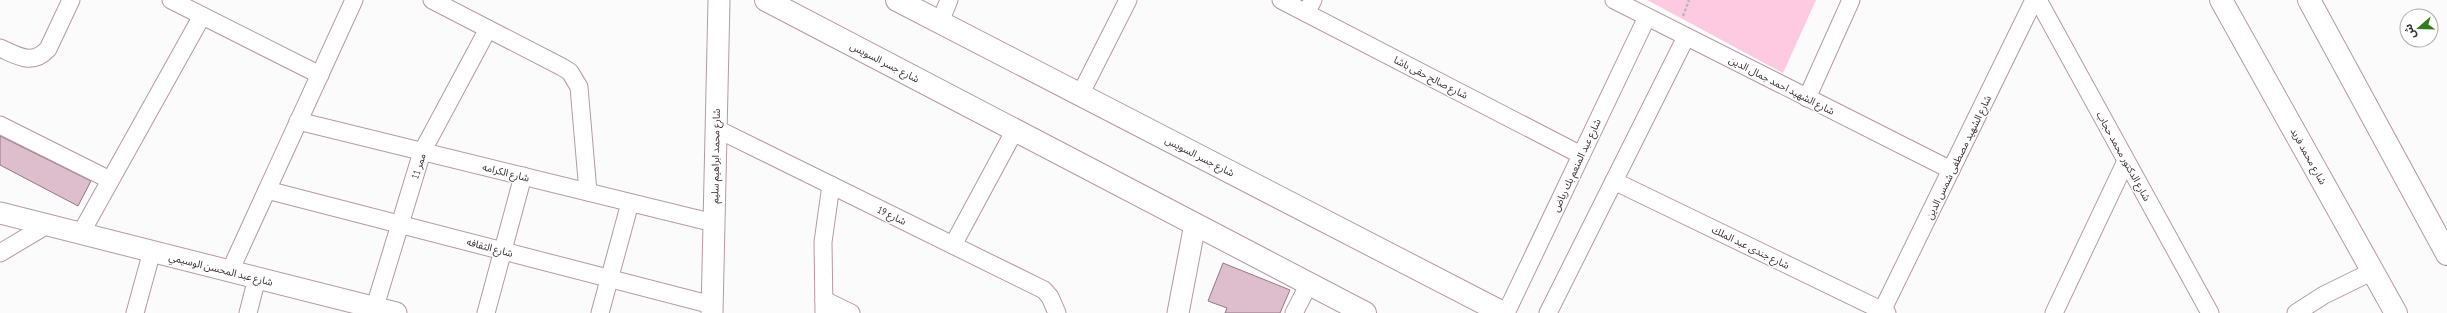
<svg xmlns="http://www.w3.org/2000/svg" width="2447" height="313" font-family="'PT Sans Narrow','Noto Sans Arabic',sans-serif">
  <rect width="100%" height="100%" fill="#fbfbfb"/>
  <polygon fill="#fdcae2" points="1647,0 1816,0 1783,73"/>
  <g fill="#debecd" stroke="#947784">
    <polygon points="0,136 91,181 78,206 0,165"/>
    <polygon points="1223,263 1290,290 1280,313 1225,313 1227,308 1208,301"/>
  </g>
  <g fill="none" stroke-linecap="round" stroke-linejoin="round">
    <defs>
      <g id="minor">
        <polyline points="171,0 320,75"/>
        <polyline points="432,0 562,67 570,72 579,87 588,192"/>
        <polyline points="1281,0 1581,155"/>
        <polyline points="1614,0 1951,170"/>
        <polyline points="2038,0 2210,313"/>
        <polyline points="1306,13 1313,0"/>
        <polyline points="940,22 949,0"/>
        <path d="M0,48C18,56 32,66 48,49L71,0"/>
        <polyline points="1080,95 1128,0"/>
        <polyline points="1807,98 1851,0"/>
        <polyline points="298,121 714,223"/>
        <polyline points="0,125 110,180"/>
        <polyline points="715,128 1044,290 1050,297 1057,313"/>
        <polyline points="1614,181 1887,313"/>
        <polyline points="267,190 712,305"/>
        <polyline points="81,233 202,16"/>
        <polyline points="953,245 1015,130"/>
        <polyline points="0,253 47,225"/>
        <polyline points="230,271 354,0"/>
        <polyline points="824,300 851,313"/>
        <polyline points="135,313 152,251"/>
        <polyline points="248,313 257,278"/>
        <polyline points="373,313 422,152 488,29"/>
        <polyline points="486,313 523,176"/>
        <polyline points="600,313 630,203"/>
        <polyline points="824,313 823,242 831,185"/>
        <polyline points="1294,313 1309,284"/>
        <polyline points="1506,313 1647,17"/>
        <polyline points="1548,313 1686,37"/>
        <polyline points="1881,313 2034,0"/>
        <polyline points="2054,313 2126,161"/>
        <polyline points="2296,313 2324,295 2373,271"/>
      </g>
      <g id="tertiary">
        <polyline points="0,213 396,313"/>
        <polyline points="712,313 719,0"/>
        <polyline points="1178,313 1195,224"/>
      </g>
      <g id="secondary">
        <polyline points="2221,0 2396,313"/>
        <polyline points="2309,0 2447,254"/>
      </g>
      <g id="primary">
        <polyline points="766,0 1365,313"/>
        <polyline points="897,0 1503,313"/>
      </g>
    </defs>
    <use href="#minor" stroke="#b698a5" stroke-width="19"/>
    <use href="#tertiary" stroke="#b698a5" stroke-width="23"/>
    <use href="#secondary" stroke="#b698a5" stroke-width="24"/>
    <use href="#primary" stroke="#b698a5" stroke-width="24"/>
    <polyline stroke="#bbb7b8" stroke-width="2.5" stroke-dasharray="3 2" stroke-linecap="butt" points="1683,16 1689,0"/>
    <use href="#minor" stroke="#fff" stroke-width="17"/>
    <use href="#tertiary" stroke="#fff" stroke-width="21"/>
    <use href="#secondary" stroke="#fff" stroke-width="22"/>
    <use href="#primary" stroke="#fff" stroke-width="22"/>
  </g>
  <g text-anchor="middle" stroke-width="3" stroke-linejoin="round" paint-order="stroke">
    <g font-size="10" fill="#392d32" stroke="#fff">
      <text transform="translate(885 62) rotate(27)" y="4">شارع جسر السويس</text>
      <text transform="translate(1431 77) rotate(27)" y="4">شارع صالح حقى باشا</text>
      <text transform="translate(1782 85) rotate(27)" y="4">شارع الشهيد احمد جمال الدين</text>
      <text transform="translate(715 156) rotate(-89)" y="4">شارع محمد ابراهيم سليم</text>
      <text transform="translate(1200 156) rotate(27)" y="4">شارع جسر السويس</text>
      <text transform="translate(2124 156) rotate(61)" y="4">شارع الدكتور محمد حجاب</text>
      <text transform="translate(2309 156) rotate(61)" y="4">شارع محمد فريد</text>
      <text transform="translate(1958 157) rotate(-64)" y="4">شارع الشهيد مصطفى شمس الدين</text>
      <text transform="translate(1576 165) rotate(-65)" y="4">شارع عبد المنعم بك رياض</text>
      <text transform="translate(418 166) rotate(-72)" y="4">ممر 11</text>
      <text transform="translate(506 172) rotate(14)" y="4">شارع الكرامه</text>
      <text transform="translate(892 215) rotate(26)" y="4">شارع 19</text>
      <text transform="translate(490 247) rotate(15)" y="4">شارع الثقافه</text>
      <text transform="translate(1751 247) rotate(26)" y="4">شارع جندى عبد الملك</text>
      <text transform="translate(221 269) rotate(14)" y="4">شارع عبد المحسن الوسيمي</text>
    </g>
  </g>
  <g transform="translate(2419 28) rotate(250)"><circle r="19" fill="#ffffff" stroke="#b0abad"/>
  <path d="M0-3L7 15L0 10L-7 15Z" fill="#357a1c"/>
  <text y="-6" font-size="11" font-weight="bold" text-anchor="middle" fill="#392d32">ش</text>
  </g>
</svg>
